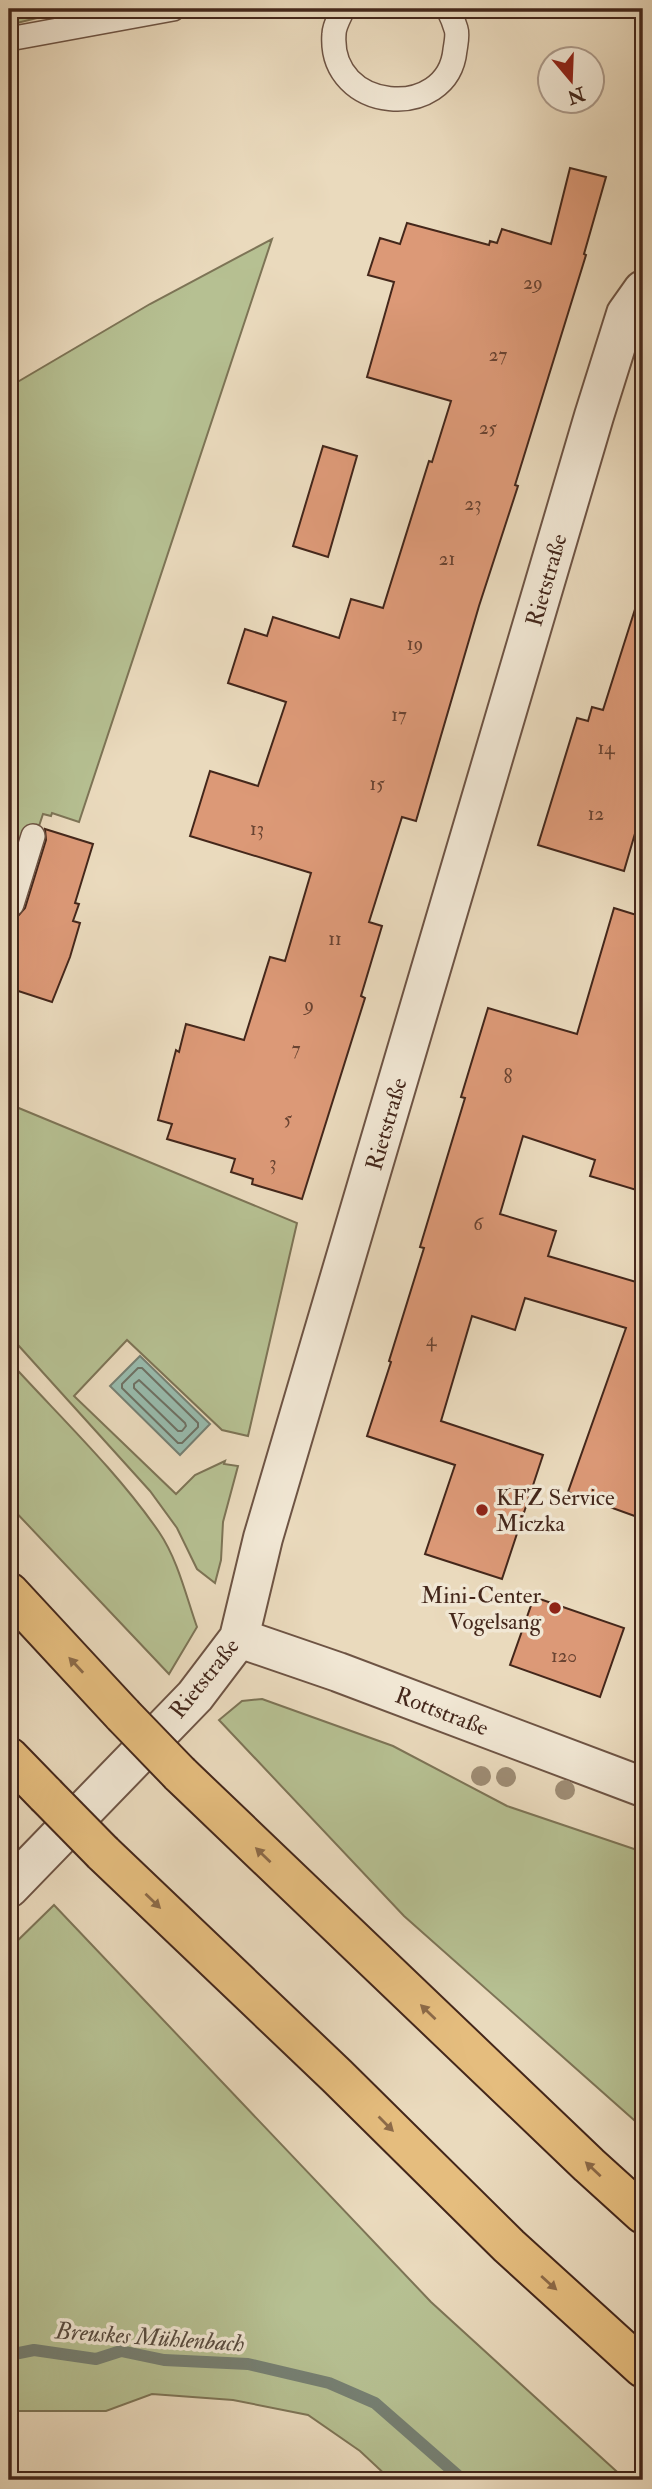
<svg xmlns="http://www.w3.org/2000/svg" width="652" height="2489" font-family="'IM FELL Double Pica',serif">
  <rect width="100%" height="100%" fill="#eadabd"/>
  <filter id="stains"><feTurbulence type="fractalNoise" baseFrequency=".00286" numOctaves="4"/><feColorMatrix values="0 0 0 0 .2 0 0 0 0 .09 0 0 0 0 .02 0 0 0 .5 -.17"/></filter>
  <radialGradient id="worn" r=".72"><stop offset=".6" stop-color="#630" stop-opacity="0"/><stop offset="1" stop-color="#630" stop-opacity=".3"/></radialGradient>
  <g fill="#b6c092" stroke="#7d7456" stroke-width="2">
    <polygon points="9,9 73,9 9,25"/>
    <polygon points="272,239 79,822 52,813 51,816 43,814 38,829 27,826 9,882 9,387 150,304"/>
    <polygon points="9,1104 297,1223 248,1436 222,1430 127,1340 74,1396 176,1494 195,1475 225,1461 224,1464 238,1466 223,1522 221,1560 215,1583 197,1569 177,1528 150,1491 9,1335"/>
    <path d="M9,1361C59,1416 117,1471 159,1532C178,1560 186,1596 197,1627L169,1674L9,1505Z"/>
    <polygon points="262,1699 393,1746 507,1806 643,1852 643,2128 404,1916 219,1720 242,1701"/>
    <polygon points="54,1905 431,2302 626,2480 391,2480 360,2451 308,2415 233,2400 152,2394 106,2411 9,2411 9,1949"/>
  </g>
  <polygon fill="#98bbad" stroke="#768073" stroke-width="2" points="140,1356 210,1424 180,1455 110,1386"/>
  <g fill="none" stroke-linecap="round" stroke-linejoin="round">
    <g stroke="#6e7164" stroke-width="2">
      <polygon points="138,1368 142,1368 198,1423 198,1427 182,1443 178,1443 122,1388 122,1384"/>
      <polygon points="139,1380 185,1423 186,1426 182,1431 178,1431 134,1388 134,1384"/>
    </g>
    <polyline stroke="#768073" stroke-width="12" points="9,2355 34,2350 96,2359 121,2351 164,2360 248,2364 329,2383 375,2403 463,2480"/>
  </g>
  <g fill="#dc9977" stroke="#44271b" stroke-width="2">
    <polygon points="570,168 606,177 584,254 586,255 515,485 518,486 479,606 416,821 402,817 369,922 382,926 361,996 365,998 302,1199 252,1184 253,1179 231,1172 235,1159 167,1139 172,1124 158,1120 176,1050 179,1052 186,1024 244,1040 270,957 285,961 311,873 190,836 210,771 258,786 286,702 228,683 245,629 267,636 273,617 339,638 351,599 383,608 429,461 432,462 451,401 367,377 394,282 368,275 380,238 400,244 407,223 489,245 490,241 497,243 502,229 551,244"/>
    <polygon points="323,446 357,456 328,557 293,546"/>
    <polygon points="636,606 643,607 643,833 636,830 624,871 538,845 577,718 588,721 592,707 603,710"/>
    <polygon points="45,829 93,844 75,903 79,904 73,921 80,923 70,957 52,1002 9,988 9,924 14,925 17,917 25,908 46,840"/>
    <polygon points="614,908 643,917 643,1192 590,1176 595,1160 523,1136 500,1214 556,1231 548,1256 643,1284 643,1519 568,1492 626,1328 525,1298 515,1330 472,1316 441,1421 543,1455 502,1579 425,1554 455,1465 367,1436 391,1362 389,1361 424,1248 420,1247 465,1098 461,1097 488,1008 577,1034"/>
    <polygon points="534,1597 624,1628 600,1697 510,1665"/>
  </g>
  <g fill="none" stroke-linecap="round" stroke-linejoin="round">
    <defs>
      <g id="service">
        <path d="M343,9C340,16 334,26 334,34C328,113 448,122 455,50C456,43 458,35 456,29C454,22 451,15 448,9"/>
        <polyline points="9,39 173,9"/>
        <polyline points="9,903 12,904 33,836"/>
      </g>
      <g id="minor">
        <polyline points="239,1638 338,1672 643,1787"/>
        <polyline points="9,1888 195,1696 239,1638 263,1538 594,416 626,314 643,290"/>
      </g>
      <g id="motorway">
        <polyline points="9,1592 123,1715"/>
        <polyline points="9,1757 46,1795"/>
        <polyline points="180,1774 589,2165 643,2214"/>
        <polyline points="103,1853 337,2076 509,2246 643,2368"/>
      </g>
    </defs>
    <use href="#service" stroke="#6e5444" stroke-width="26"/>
    <use href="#minor" stroke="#6e5444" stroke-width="42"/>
    <use href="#motorway" stroke="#44271b" stroke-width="42"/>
    <use href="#service" stroke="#f1e7d4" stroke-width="23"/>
    <use href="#minor" stroke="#f1e7d4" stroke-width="38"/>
    <use href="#motorway" stroke="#e5bd7e" stroke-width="38"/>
    <defs>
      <g id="motorway-bridge">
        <polyline points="123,1715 180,1774"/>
        <polyline points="46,1795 103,1853"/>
      </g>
    </defs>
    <use href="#motorway-bridge" stroke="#44271b" stroke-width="42" stroke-linecap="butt"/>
    <use href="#motorway-bridge" stroke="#e5bd7e" stroke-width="38"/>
  </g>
  <g fill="#9e8c74">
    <circle cx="481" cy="1776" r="10"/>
    <circle cx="506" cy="1777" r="10"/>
    <circle cx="565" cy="1790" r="10"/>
  </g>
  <defs><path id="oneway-solid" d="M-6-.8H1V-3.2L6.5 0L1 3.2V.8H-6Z" transform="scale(1.75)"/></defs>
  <g fill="#8c6a48">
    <use href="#oneway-solid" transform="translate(76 1665) rotate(-133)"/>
    <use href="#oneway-solid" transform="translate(263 1855) rotate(-136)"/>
    <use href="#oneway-solid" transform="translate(153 1901) rotate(44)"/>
    <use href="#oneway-solid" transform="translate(428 2012) rotate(-136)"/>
    <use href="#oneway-solid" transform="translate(386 2124) rotate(45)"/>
    <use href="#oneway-solid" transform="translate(593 2169) rotate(-137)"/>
    <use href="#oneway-solid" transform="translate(549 2283) rotate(42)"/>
  </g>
  <g fill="#8f2418" stroke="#f1e7d4" stroke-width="2.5">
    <circle cx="482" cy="1510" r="7"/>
    <circle cx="555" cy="1608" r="7"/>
  </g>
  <g text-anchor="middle" stroke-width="7" stroke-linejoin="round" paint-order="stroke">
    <g font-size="19" fill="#6a4432">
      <text x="533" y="289">29</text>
      <text x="498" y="361">27</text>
      <text x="488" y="434">25</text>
      <text x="473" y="510">23</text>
      <text x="447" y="565">21</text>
      <text x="415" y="650">19</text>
      <text x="399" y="721">17</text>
      <text x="606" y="754">14</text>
      <text x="377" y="790">15</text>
      <text x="596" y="820">12</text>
      <text x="257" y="835">13</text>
      <text x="335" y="945">11</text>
      <text x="309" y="1011">9</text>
      <text x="296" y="1055">7</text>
      <text x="508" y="1083">8</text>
      <text x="288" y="1125">5</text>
      <text x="273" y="1169">3</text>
      <text x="478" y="1230">6</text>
      <text x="431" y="1346">4</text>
      <text x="564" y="1662">120</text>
    </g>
    <g font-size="23" fill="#44271b" stroke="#f1e7d4">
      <text transform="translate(546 580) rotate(-74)" y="8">Rietstraße</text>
      <text transform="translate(386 1124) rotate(-74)" y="8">Rietstraße</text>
      <text transform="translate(204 1678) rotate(-51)" y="8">Rietstraße</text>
      <text transform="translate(442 1711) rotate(21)" y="8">Rottstraße</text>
    </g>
    <g font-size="23" fill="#44271b" stroke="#f1e7d4" text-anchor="start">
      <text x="496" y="1505">KFZ Service<tspan x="496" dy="26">Miczka</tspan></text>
      <text x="541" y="1603" text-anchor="end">Mini-Center<tspan x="541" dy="26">Vogelsang</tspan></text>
    </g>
    <g font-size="24" font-style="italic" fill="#594c40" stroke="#f1e7d4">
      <text transform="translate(150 2337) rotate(4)" y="8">Breuskes Mühlenbach</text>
    </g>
  </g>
  <rect width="652" height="2489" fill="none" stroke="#eadabd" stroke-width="35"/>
  <rect x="10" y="10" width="631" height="2468" fill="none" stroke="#44271b" stroke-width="3.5"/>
  <rect x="18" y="18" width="617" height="2454" fill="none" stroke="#44271b" stroke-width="2"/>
  <g transform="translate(571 80) rotate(161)"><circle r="33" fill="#f1e7d4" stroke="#ac9a8a" stroke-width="2"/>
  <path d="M0-5L12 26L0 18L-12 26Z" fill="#8f2418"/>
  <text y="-10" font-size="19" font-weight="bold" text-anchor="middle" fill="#44271b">N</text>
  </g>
  <rect width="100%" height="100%" filter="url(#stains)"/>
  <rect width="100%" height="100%" fill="url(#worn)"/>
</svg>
